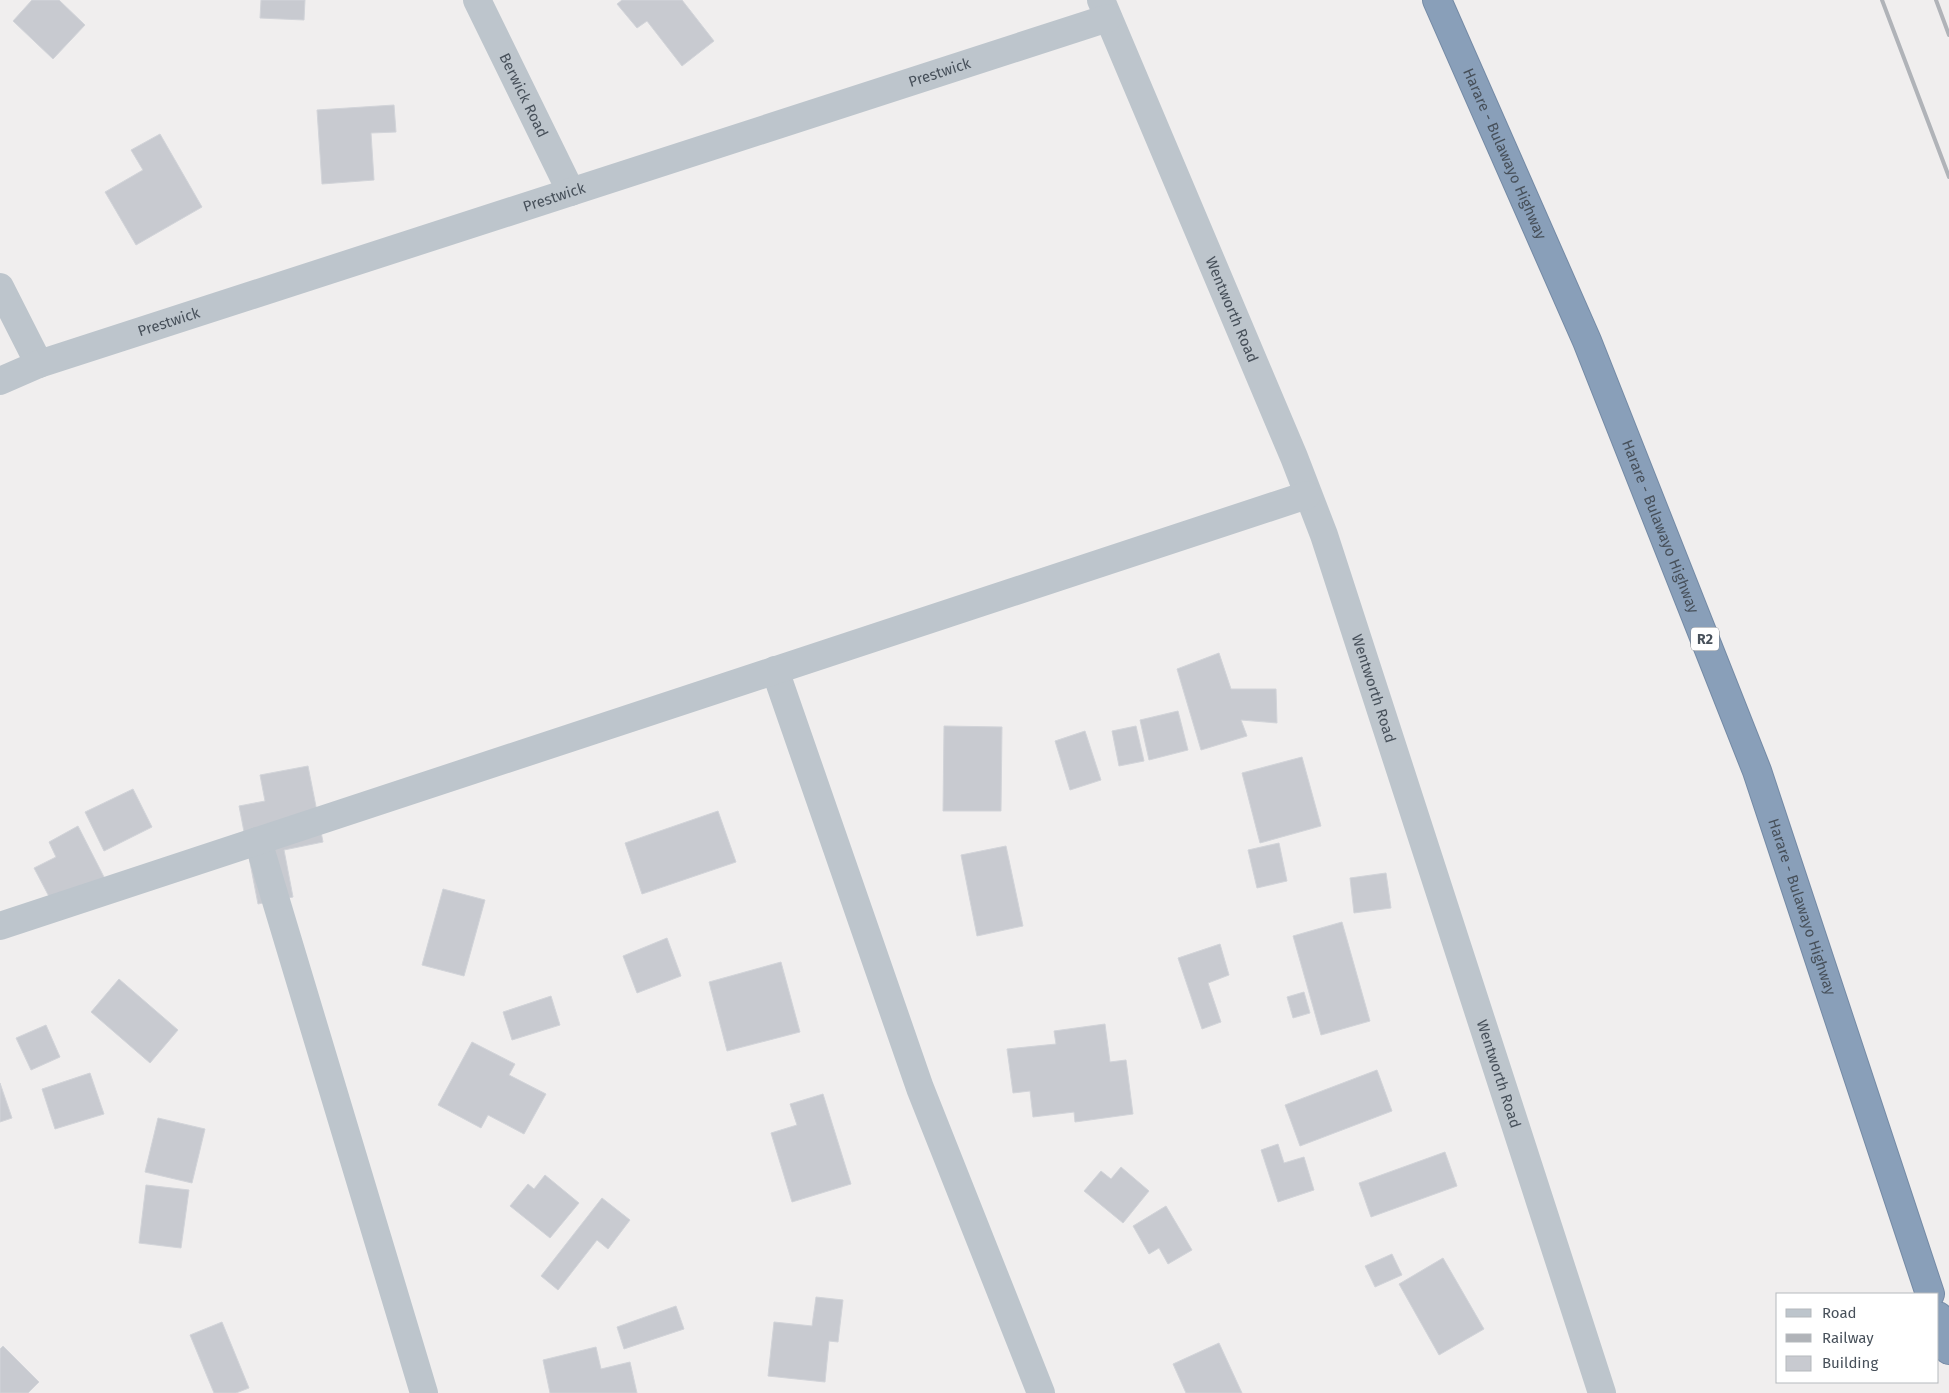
<svg xmlns="http://www.w3.org/2000/svg" width="1949" height="1393" font-family="'Fira Sans',sans-serif">
  <rect width="100%" height="100%" fill="#f0eeee"/>
  <g fill="#c8cad0" stroke="#d2d4d9">
    <polygon points="32,0 59,0 85,25 53,59 13,21"/>
    <polygon points="261,0 305,0 304,20 260,18"/>
    <polygon points="622,0 682,0 714,41 682,66 647,21 637,28 617,4"/>
    <polygon points="394,105 396,132 371,133 374,180 322,184 317,110"/>
    <polygon points="160,134 202,207 136,245 105,192 143,170 131,150"/>
    <polygon points="1219,653 1231,689 1276,689 1277,723 1241,720 1247,736 1201,750 1177,669"/>
    <polygon points="1178,711 1188,750 1149,760 1140,720"/>
    <polygon points="944,726 1002,727 1001,811 943,811"/>
    <polygon points="1136,726 1144,761 1119,766 1112,731"/>
    <polygon points="1085,731 1101,780 1070,790 1055,741"/>
    <polygon points="1302,757 1321,826 1260,843 1242,773"/>
    <polygon points="308,766 323,842 284,850 293,897 258,904 239,806 265,801 260,775"/>
    <polygon points="133,789 152,827 104,851 85,812"/>
    <polygon points="718,811 736,862 642,894 625,843"/>
    <polygon points="78,826 105,879 54,906 34,868 56,857 49,842"/>
    <polygon points="1279,843 1287,881 1257,888 1248,850"/>
    <polygon points="1006,846 1023,926 977,936 961,855"/>
    <polygon points="1386,873 1391,908 1354,913 1350,878"/>
    <polygon points="443,889 485,900 464,976 422,965"/>
    <polygon points="1342,922 1370,1021 1321,1035 1293,936"/>
    <polygon points="667,938 681,976 637,993 623,956"/>
    <polygon points="1220,944 1229,975 1208,983 1221,1022 1202,1029 1178,958"/>
    <polygon points="781,962 800,1032 727,1051 709,982"/>
    <polygon points="119,979 178,1030 150,1063 91,1012"/>
    <polygon points="1304,992 1310,1013 1293,1018 1287,997"/>
    <polygon points="551,996 560,1025 512,1040 503,1012"/>
    <polygon points="1105,1024 1110,1062 1126,1060 1133,1114 1075,1122 1074,1112 1033,1117 1030,1091 1013,1093 1007,1049 1056,1044 1054,1031"/>
    <polygon points="46,1025 60,1057 31,1070 16,1038"/>
    <polygon points="472,1042 515,1064 509,1075 546,1094 524,1134 488,1115 481,1128 438,1105"/>
    <polygon points="1377,1070 1392,1111 1300,1146 1285,1105"/>
    <polygon points="90,1073 104,1114 55,1129 42,1089"/>
    <polygon points="0,1083 12,1118 0,1122"/>
    <polygon points="823,1094 851,1184 792,1202 771,1133 797,1125 790,1104"/>
    <polygon points="158,1118 205,1129 192,1183 145,1172"/>
    <polygon points="1278,1144 1284,1163 1304,1157 1314,1190 1278,1202 1261,1150"/>
    <polygon points="1445,1152 1457,1186 1371,1217 1359,1183"/>
    <polygon points="1121,1167 1149,1191 1123,1223 1084,1191 1101,1171 1111,1179"/>
    <polygon points="545,1175 579,1203 550,1238 510,1206 528,1184 534,1189"/>
    <polygon points="146,1185 189,1190 181,1248 139,1243"/>
    <polygon points="602,1198 630,1220 608,1249 597,1240 558,1290 541,1276"/>
    <polygon points="1166,1206 1192,1250 1168,1264 1159,1248 1149,1254 1133,1226"/>
    <polygon points="1392,1254 1402,1275 1375,1287 1365,1266"/>
    <polygon points="1443,1258 1484,1329 1439,1355 1399,1284"/>
    <polygon points="816,1297 843,1300 838,1342 829,1341 825,1382 768,1376 774,1322 812,1326"/>
    <polygon points="676,1306 684,1329 624,1349 617,1327"/>
    <polygon points="222,1322 249,1388 236,1393 214,1393 190,1335"/>
    <polygon points="1219,1343 1242,1393 1186,1393 1173,1364"/>
    <polygon points="3,1346 39,1382 28,1393 0,1393 0,1349"/>
    <polygon points="596,1347 601,1369 630,1362 637,1393 550,1393 543,1360"/>
  </g>
  <g fill="none" stroke-linecap="round" stroke-linejoin="round">
    <defs>
      <g id="highway">
        <path id="s4" d="M1437,0L1587,341L1757,771L1930,1294"/>
        <polyline points="1938,1316 1949,1350"/>
      </g>
    </defs>
    <use href="#highway" stroke="#748aa5" stroke-width="30"/>
    <g stroke="#bdc5cc" stroke-width="28">
      <path id="s1" d="M477,0L571,192"/>
      <path id="s2" d="M1101,0L1294,457L1324,535L1602,1393"/>
      <polyline points="0,287 39,364"/>
      <path id="s3" d="M0,381L39,364L1108,18"/>
      <polyline points="775,670 920,1088 1041,1393"/>
      <polyline points="258,841 424,1393"/>
      <polyline points="0,926 1307,495"/>
    </g>
    <use href="#highway" stroke="#899fb9" stroke-width="28"/>
    <g stroke="#b0b3b8" stroke-width="4">
      <polyline points="1882,0 1949,177"/>
      <polyline points="1936,0 1949,35"/>
    </g>
  </g>
  <g text-anchor="middle" stroke-width="4.5" stroke-linejoin="round" paint-order="stroke">
    <rect fill="#fff" stroke="#7e848c" stroke-width="1" x="1691" y="627.5" width="28" height="23" rx="4"/>
    <g font-size="14" font-weight="bold" fill="#47505a">
      <text x="1705" y="644">R2</text>
    </g>
    <g font-size="15" fill="#47505a" stroke="#fff">
      <text dy="5" stroke="none"><textPath href="#s3" startOffset="989">Prestwick</textPath></text>
      <text dy="5" stroke="none"><textPath href="#s1" startOffset="106">Berwick Road</textPath></text>
      <text dy="5" stroke="none"><textPath href="#s4" startOffset="168">Harare - Bulawayo Highway</textPath></text>
      <text dy="5" stroke="none"><textPath href="#s3" startOffset="584">Prestwick</textPath></text>
      <text dy="5" stroke="none"><textPath href="#s2" startOffset="336">Wentworth Road</textPath></text>
      <text dy="5" stroke="none"><textPath href="#s3" startOffset="179">Prestwick</textPath></text>
      <text dy="5" stroke="none"><textPath href="#s4" startOffset="572">Harare - Bulawayo Highway</textPath></text>
      <text dy="5" stroke="none"><textPath href="#s2" startOffset="741">Wentworth Road</textPath></text>
      <text dy="5" stroke="none"><textPath href="#s4" startOffset="978">Harare - Bulawayo Highway</textPath></text>
      <text dy="5" stroke="none"><textPath href="#s2" startOffset="1146">Wentworth Road</textPath></text>
    </g>
  </g>
  <rect x="1776" y="1293" width="162" height="90" fill="#ffffff" stroke="#b5b9bd"/>
  <rect x="1786" y="1309" width="25" height="8" fill="#bdc5cc" stroke="#b5b9bd"/>
  <text x="1822" y="1318" font-size="15" fill="#47505a">Road</text>
  <rect x="1786" y="1334" width="25" height="8" fill="#b0b3b8" stroke="#b5b9bd"/>
  <text x="1822" y="1343" font-size="15" fill="#47505a">Railway</text>
  <rect x="1786" y="1356" width="25" height="15" fill="#c8cad0" stroke="#b5b9bd"/>
  <text x="1822" y="1368" font-size="15" fill="#47505a">Building</text>
</svg>
